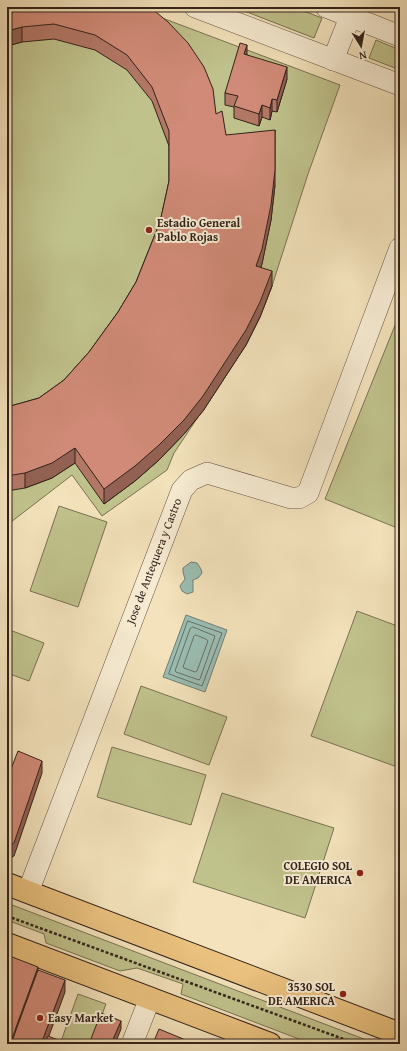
<svg xmlns="http://www.w3.org/2000/svg" width="407" height="1051" font-family="'Gentium Book Plus',serif">
  <rect width="100%" height="100%" fill="#f3e2bb"/>
  <filter id="stains"><feTurbulence type="fractalNoise" baseFrequency=".005" numOctaves="4"/><feColorMatrix values="0 0 0 0 .2 0 0 0 0 .09 0 0 0 0 .02 0 0 0 .5 -.17"/></filter>
  <radialGradient id="worn" r=".72"><stop offset=".6" stop-color="#630" stop-opacity="0"/><stop offset="1" stop-color="#630" stop-opacity=".3"/></radialGradient>
  <g fill="#c0c28c" stroke="#797254">
    <polygon points="7,7 133,7 340,85 308,174 272,286 260,317 246,345 174,453 167,470 102,516 72,475 11,522 7,520"/>
    <polygon points="234,7 293,7 322,18 314,38"/>
    <polygon points="376,40 400,50 400,70 369,58"/>
    <polygon points="400,313 400,529 325,499"/>
    <polygon points="59,506 107,522 78,607 30,591"/>
    <polygon points="357,611 400,627 400,768 311,736"/>
    <polygon points="7,629 44,643 29,681 7,673"/>
    <polygon points="141,686 227,717 209,765 124,734"/>
    <polygon points="112,747 206,775 191,825 97,797"/>
    <polygon points="222,793 334,828 305,918 193,882"/>
    <polygon points="7,903 377,1044 312,1044 181,994 183,984 137,968 120,971 46,943 44,934 7,920"/>
    <polygon points="78,994 106,1004 91,1044 60,1044"/>
  </g>
  <g fill="#9bbdb3" stroke="#717f76">
    <polygon points="191,562 197,563 201,569 202,573 198,578 193,580 193,592 187,594 182,591 180,586 185,579 183,572 183,568"/>
    <polygon points="186,615 227,630 205,692 163,677"/>
  </g>
  <g fill="none" stroke-linecap="round" stroke-linejoin="round">
    <g stroke="#667067" stroke-width="1">
      <polygon points="188,621 222,633 202,686 169,674"/>
      <polygon points="193,627 215,636 200,679 199,680 176,672 175,671 190,629"/>
      <polygon points="196,635 206,639 208,641 197,671 195,672 184,668 183,667 194,636"/>
    </g>
    <defs>
      <g id="minor">
        <polyline points="195,7 400,85"/>
        <polyline points="326,7 400,36"/>
        <polyline points="333,60 354,7"/>
        <polyline points="28,892 182,490 191,480 207,473 291,498 299,498 308,493 400,248"/>
        <polyline points="132,1044 150,998"/>
      </g>
      <g id="major">
        <polyline points="7,884 400,1034"/>
        <polyline points="7,944 270,1044"/>
      </g>
    </defs>
    <use href="#minor" stroke="#625243" stroke-width="22"/>
    <use href="#major" stroke="#32221b" stroke-width="24"/>
    <polyline stroke="#32221b" stroke-width="2.5" stroke-dasharray="3 2" stroke-linecap="butt" points="7,916 357,1044"/>
    <use href="#minor" stroke="#f7ecd3" stroke-width="21"/>
    <use href="#major" stroke="#eac17e" stroke-width="22"/>
  </g>
  <g fill="#b37766" stroke="#32221b">
    <polygon points="7,7 150,7 216,114 226,135 275,185 271,220 261,268 272,286 260,317 246,345 203,411 184,434 159,460 135,481 104,504 75,463 52,478 25,488 7,491 7,407 39,398 64,380 89,352 118,312 136,282 160,222 169,181 169,146 152,101 127,70 95,50 54,39 22,42 7,46"/>
    <polygon points="247,55 287,79 277,112 272,111 270,120 262,117 259,126 234,118 234,107 225,105 225,93"/>
    <polygon points="154,1041 193,1044 154,1044"/>
  </g>
  <g fill="#926153" stroke="#32221b">
    <polygon points="22,27 22,42 7,46 7,31"/>
    <polygon points="247,45 247,57 244,54"/>
    <polygon points="287,67 287,79 277,112 277,100"/>
    <polygon points="272,99 272,111 270,120 270,108"/>
    <polygon points="262,105 262,117 259,126 259,114"/>
    <polygon points="275,130 275,185 271,220 262,264 256,281 256,266"/>
    <polygon points="272,271 272,286 260,317 246,345 203,411 184,434 159,460 135,481 104,504 104,489"/>
    <polygon points="75,448 75,463 52,478 25,488 25,473"/>
    <polygon points="42,761 42,773 14,856 7,859 7,847"/>
    <polygon points="38,967 38,982 15,1044 10,1044"/>
    <polygon points="65,980 65,992 46,1044 41,1044"/>
    <polygon points="121,1021 121,1029 115,1044 111,1044"/>
  </g>
  <g fill="#d08a77" stroke="#32221b">
    <polygon points="7,7 150,7 168,22 188,43 204,67 213,89 216,114 222,111 226,135 275,130 275,170 271,205 262,249 256,266 272,271 260,302 246,330 203,396 184,420 159,445 135,466 104,489 75,448 52,463 25,473 7,476 7,407 39,398 64,380 89,352 118,312 136,282 160,222 169,181 169,131 152,87 127,55 95,35 54,24 22,27 7,31"/>
    <polygon points="240,43 247,45 244,54 287,67 277,100 272,99 270,108 262,105 259,114 234,106 238,96 225,93"/>
    <polygon points="18,751 42,761 14,843 7,847 7,779"/>
    <polygon points="7,955 38,967 10,1044 7,1044"/>
    <polygon points="38,970 65,980 41,1044 11,1044"/>
    <polygon points="101,1013 121,1021 111,1044 89,1044"/>
    <polygon points="159,1029 193,1043 193,1044 160,1044 154,1041"/>
    <polygon points="48,1036 66,1043 66,1044 44,1044"/>
  </g>
  <g fill="#8f2418" stroke="#f7ecd3" stroke-width="1.5">
    <circle cx="149" cy="230" r="4"/>
    <circle cx="360" cy="873" r="4"/>
    <circle cx="343" cy="994" r="4"/>
    <circle cx="40" cy="1018" r="4"/>
  </g>
  <g text-anchor="middle" stroke-width="4" stroke-linejoin="round" paint-order="stroke">
    <g font-size="12" font-weight="bold" fill="#32221b" stroke="#f7ecd3" text-anchor="start">
      <text x="157" y="227">Estadio General<tspan x="157" dy="14">Pablo Rojas</tspan></text>
      <text x="352" y="870" text-anchor="end">COLEGIO SOL<tspan x="352" dy="14">DE AMERICA</tspan></text>
      <text x="335" y="991" text-anchor="end">3530 SOL<tspan x="335" dy="14">DE AMERICA</tspan></text>
      <text x="48" y="1022">Easy Market</text>
    </g>
    <g font-size="12" fill="#32221b" stroke="#f7ecd3">
      <text transform="translate(154 561) rotate(-69)" y="4">Jose de Antequera y Castro</text>
    </g>
  </g>
  <rect width="407" height="1051" fill="none" stroke="#f3e2bb" stroke-width="24"/>
  <rect x="8" y="8" width="391" height="1035" fill="none" stroke="#32221b" stroke-width="2"/>
  <rect x="12" y="12" width="383" height="1027" fill="none" stroke="#32221b"/>
  <g transform="translate(361 46) rotate(169)" stroke="#f7ecd3" stroke-width="3" paint-order="stroke">
  <path d="M0-3L7 15L0 10L-7 15Z" fill="#32221b"/>
  <text y="-6" font-size="11" font-weight="bold" text-anchor="middle" fill="#32221b">N</text>
  </g>
  <rect width="100%" height="100%" filter="url(#stains)"/>
  <rect width="100%" height="100%" fill="url(#worn)"/>
</svg>
